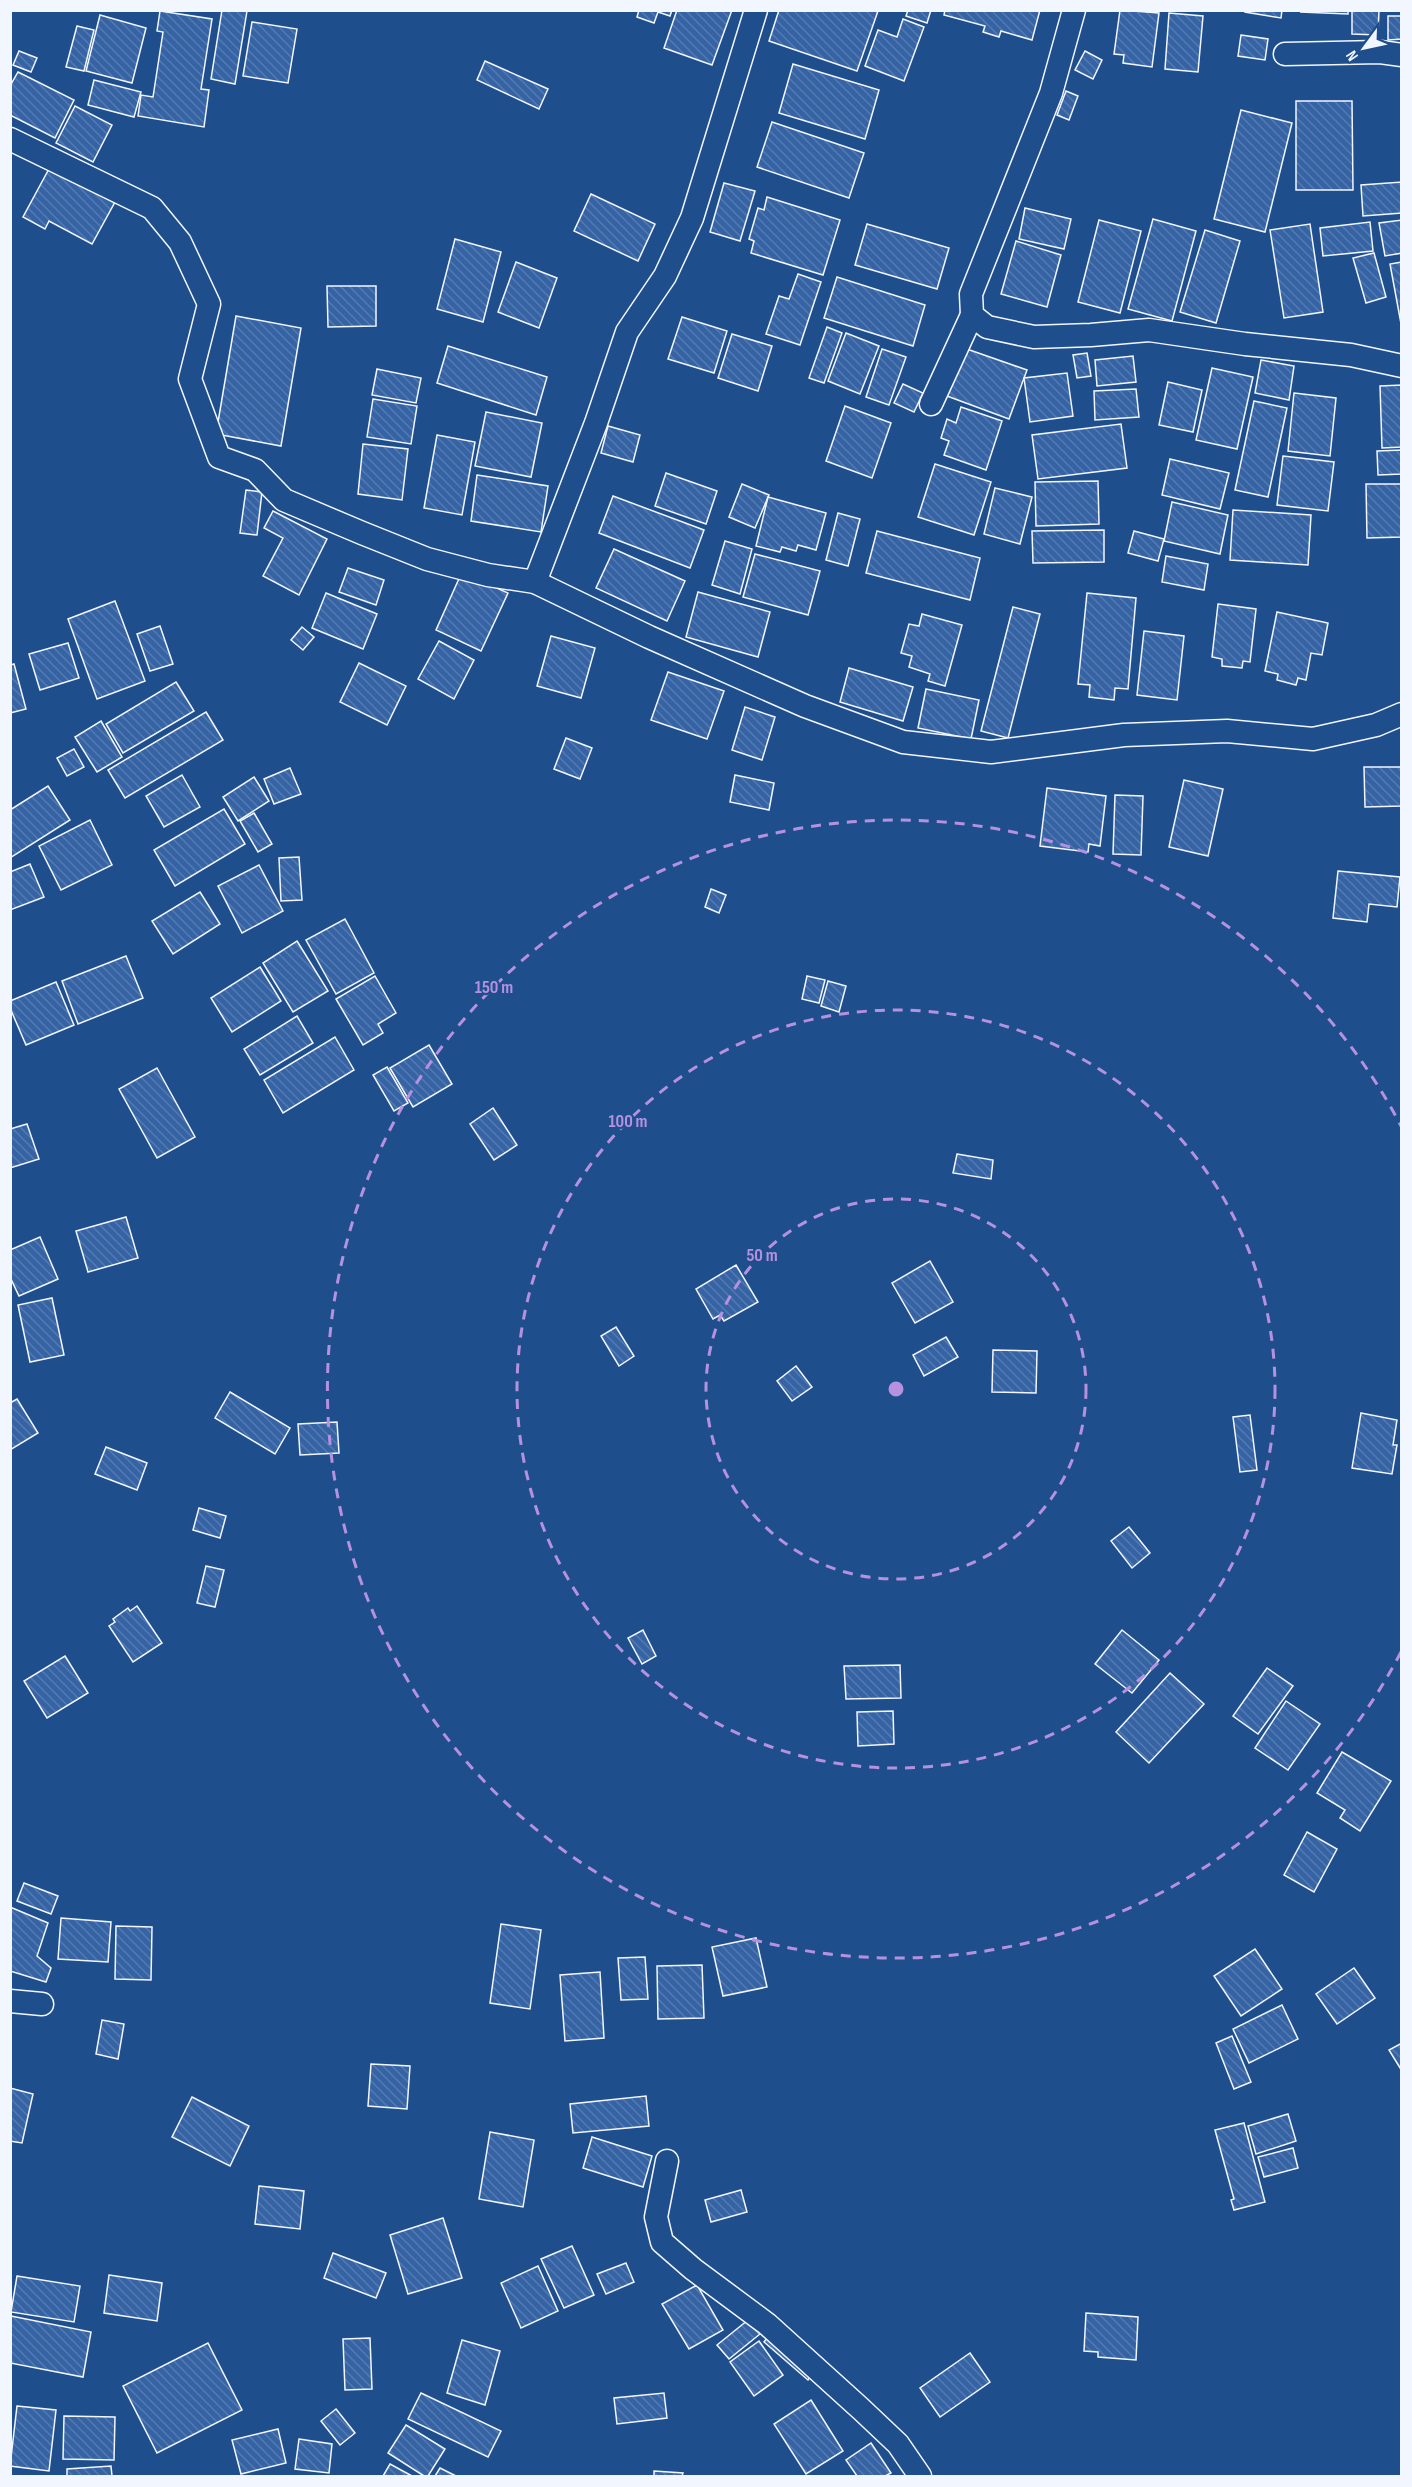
<svg xmlns="http://www.w3.org/2000/svg" width="1412" height="2487" font-family="'Sofia Sans Condensed',sans-serif">
  <defs>
    <pattern id="building-back-hatch" width="6" height="6" patternUnits="userSpaceOnUse" patternTransform="scale(1.5)"><rect width="6" height="6" fill="#3563a3"/><path d="M-1 5l2 2M0 0l6 6M5-1l2 2" fill="none" stroke="#537ab1"/></pattern>
  </defs>
  <rect width="100%" height="100%" fill="#1f4e8c"/>
  <g fill="url(#building-back-hatch)" stroke="#f2f6ff" stroke-width="1.5">
    <polygon points="222,10 247,11 235,84 211,79"/>
    <polygon points="639,10 672,10 670,16 658,12 654,23 637,17"/>
    <polygon points="677,10 732,10 712,65 664,48"/>
    <polygon points="779,10 878,11 857,71 769,41"/>
    <polygon points="908,10 931,10 927,23 906,16"/>
    <polygon points="945,10 1040,10 1032,40 1001,31 999,37 983,32 985,26 944,15"/>
    <polygon points="1120,10 1159,13 1152,67 1123,63 1124,55 1114,54"/>
    <polygon points="1245,10 1282,10 1281,18 1245,12"/>
    <polygon points="1302,10 1348,10 1348,14 1301,12"/>
    <polygon points="1352,10 1379,10 1378,35 1352,34"/>
    <polygon points="160,11 212,19 201,89 209,90 204,127 138,116 141,95 153,97 163,32 157,31"/>
    <polygon points="1169,13 1203,16 1198,72 1165,69"/>
    <polygon points="100,15 146,28 132,83 86,71"/>
    <polygon points="1388,16 1402,16 1402,39 1388,40"/>
    <polygon points="903,19 924,27 904,81 865,66 878,30 897,37"/>
    <polygon points="252,22 297,29 288,83 243,76"/>
    <polygon points="77,26 94,30 84,71 66,67"/>
    <polygon points="1241,35 1268,39 1265,60 1238,56"/>
    <polygon points="19,51 37,58 31,72 13,65"/>
    <polygon points="1085,51 1102,60 1093,79 1075,70"/>
    <polygon points="485,61 548,89 539,109 477,80"/>
    <polygon points="793,64 879,90 865,139 779,113"/>
    <polygon points="18,72 74,100 55,138 10,115 10,86"/>
    <polygon points="94,80 141,92 134,117 88,105"/>
    <polygon points="1066,91 1078,96 1069,120 1057,115"/>
    <polygon points="1296,101 1352,101 1353,190 1296,190"/>
    <polygon points="75,106 112,125 93,162 56,143"/>
    <polygon points="1241,110 1292,123 1265,232 1214,219"/>
    <polygon points="772,122 864,153 849,198 757,167"/>
    <polygon points="50,167 115,202 92,244 49,221 45,229 23,217"/>
    <polygon points="1402,182 1402,213 1363,216 1361,185"/>
    <polygon points="724,183 755,191 740,241 710,232"/>
    <polygon points="591,194 655,224 638,261 574,231"/>
    <polygon points="767,197 840,220 823,275 751,253 754,241 749,239 758,208 764,210"/>
    <polygon points="1025,208 1071,219 1064,249 1019,239"/>
    <polygon points="1153,219 1196,231 1172,321 1128,309"/>
    <polygon points="1099,220 1141,231 1120,313 1078,302"/>
    <polygon points="1402,220 1402,253 1385,256 1379,223"/>
    <polygon points="1370,222 1373,251 1323,256 1320,228"/>
    <polygon points="867,224 949,248 937,289 855,265"/>
    <polygon points="1310,224 1323,312 1284,318 1270,230"/>
    <polygon points="1205,230 1240,241 1216,323 1180,312"/>
    <polygon points="455,239 501,252 483,322 437,309"/>
    <polygon points="1016,241 1061,255 1047,307 1001,294"/>
    <polygon points="1374,253 1386,297 1366,303 1353,258"/>
    <polygon points="516,262 557,278 539,328 498,312"/>
    <polygon points="1402,262 1402,329 1390,264"/>
    <polygon points="798,274 821,282 800,345 766,334 779,296 789,299"/>
    <polygon points="837,277 925,305 913,346 824,318"/>
    <polygon points="327,286 376,286 376,326 328,327"/>
    <polygon points="236,316 301,328 281,446 216,434"/>
    <polygon points="682,317 727,331 714,373 668,359"/>
    <polygon points="827,327 842,333 824,383 809,378"/>
    <polygon points="846,333 879,346 860,394 828,381"/>
    <polygon points="732,334 772,346 758,391 718,378"/>
    <polygon points="448,346 547,377 536,415 437,383"/>
    <polygon points="964,348 1027,370 1009,419 947,396"/>
    <polygon points="882,349 906,357 889,405 866,397"/>
    <polygon points="1087,353 1091,376 1077,378 1073,355"/>
    <polygon points="1133,356 1136,382 1097,386 1095,360"/>
    <polygon points="1261,360 1294,366 1289,400 1255,393"/>
    <polygon points="1212,368 1253,377 1237,449 1196,440"/>
    <polygon points="377,369 421,378 416,403 372,395"/>
    <polygon points="1067,373 1073,416 1030,422 1024,378"/>
    <polygon points="1168,382 1202,390 1193,432 1159,425"/>
    <polygon points="903,384 923,393 914,412 894,403"/>
    <polygon points="1402,385 1402,447 1382,448 1380,386"/>
    <polygon points="1136,389 1139,417 1095,420 1094,391"/>
    <polygon points="1294,393 1336,398 1330,456 1288,451"/>
    <polygon points="373,399 417,406 411,444 367,437"/>
    <polygon points="1254,401 1287,408 1268,497 1235,490"/>
    <polygon points="845,406 891,423 872,478 826,461"/>
    <polygon points="961,407 1002,421 986,470 944,455 949,441 941,438 947,419 956,423"/>
    <polygon points="486,412 542,423 531,477 475,466"/>
    <polygon points="1121,424 1127,468 1038,479 1032,435"/>
    <polygon points="608,426 640,435 633,462 601,453"/>
    <polygon points="437,435 475,442 462,515 424,508"/>
    <polygon points="363,444 408,449 402,500 358,494"/>
    <polygon points="1402,450 1402,474 1378,475 1377,451"/>
    <polygon points="1283,456 1334,462 1328,511 1277,505"/>
    <polygon points="1170,459 1229,473 1220,509 1162,495"/>
    <polygon points="935,464 991,482 974,535 918,517"/>
    <polygon points="666,473 717,491 706,524 655,506"/>
    <polygon points="477,475 548,486 541,532 471,521"/>
    <polygon points="1098,481 1099,524 1036,526 1035,482"/>
    <polygon points="742,484 769,495 755,528 729,517"/>
    <polygon points="1366,484 1402,484 1402,537 1367,538"/>
    <polygon points="995,488 1032,497 1020,544 984,534"/>
    <polygon points="246,490 262,492 257,535 240,533"/>
    <polygon points="613,496 704,530 690,568 599,533"/>
    <polygon points="768,497 826,513 816,550 798,545 796,551 782,547 780,552 756,546"/>
    <polygon points="1172,502 1228,515 1220,554 1164,541"/>
    <polygon points="1233,510 1311,515 1308,565 1230,560"/>
    <polygon points="273,511 327,539 299,595 263,576 283,538 264,528"/>
    <polygon points="838,513 860,519 848,566 826,560"/>
    <polygon points="1104,530 1104,562 1033,563 1032,531"/>
    <polygon points="877,531 980,558 970,600 866,573"/>
    <polygon points="1134,531 1164,539 1158,561 1128,553"/>
    <polygon points="725,541 752,549 740,594 712,585"/>
    <polygon points="614,549 685,581 667,621 596,588"/>
    <polygon points="755,554 820,571 808,615 743,597"/>
    <polygon points="1166,556 1208,564 1204,590 1162,582"/>
    <polygon points="348,568 384,580 376,605 339,592"/>
    <polygon points="462,572 508,593 481,651 436,630"/>
    <polygon points="698,592 770,612 758,657 686,637"/>
    <polygon points="326,593 377,614 363,649 312,628"/>
    <polygon points="1087,593 1136,598 1128,689 1115,688 1114,700 1089,697 1090,685 1078,684"/>
    <polygon points="115,601 145,681 97,699 68,619"/>
    <polygon points="1218,604 1256,609 1250,662 1243,661 1242,668 1222,666 1222,659 1212,657"/>
    <polygon points="1013,607 1040,614 1008,738 981,731"/>
    <polygon points="1277,612 1328,623 1322,655 1311,653 1306,680 1298,678 1296,685 1277,680 1278,674 1265,671"/>
    <polygon points="922,614 962,625 945,686 928,681 930,674 909,667 912,656 901,653 909,624 919,626"/>
    <polygon points="160,626 173,664 150,671 137,634"/>
    <polygon points="302,627 314,637 303,650 291,640"/>
    <polygon points="1144,631 1184,636 1177,700 1137,695"/>
    <polygon points="551,636 595,648 581,698 537,686"/>
    <polygon points="439,641 474,660 454,699 418,679"/>
    <polygon points="68,643 79,678 40,690 29,654"/>
    <polygon points="359,663 406,686 387,725 340,702"/>
    <polygon points="14,664 26,709 10,713 10,665"/>
    <polygon points="849,668 913,687 903,721 840,702"/>
    <polygon points="668,672 724,691 707,739 651,720"/>
    <polygon points="176,682 194,711 123,753 106,724"/>
    <polygon points="926,689 979,700 971,739 918,728"/>
    <polygon points="745,707 775,717 762,760 732,750"/>
    <polygon points="206,712 223,740 125,798 108,770"/>
    <polygon points="101,721 122,757 97,772 75,737"/>
    <polygon points="566,738 592,748 580,779 554,769"/>
    <polygon points="74,749 84,767 67,776 57,758"/>
    <polygon points="1364,767 1402,767 1402,806 1365,807"/>
    <polygon points="290,768 301,794 274,804 264,779"/>
    <polygon points="182,775 200,807 164,827 146,796"/>
    <polygon points="735,775 774,783 769,810 730,802"/>
    <polygon points="254,777 269,801 238,821 223,797"/>
    <polygon points="1184,780 1223,789 1208,856 1169,847"/>
    <polygon points="48,786 70,820 10,858 10,810"/>
    <polygon points="1047,788 1106,796 1100,846 1089,844 1088,852 1040,846"/>
    <polygon points="1115,795 1143,796 1141,855 1113,854"/>
    <polygon points="224,809 245,844 175,886 154,850"/>
    <polygon points="254,813 272,844 258,852 240,821"/>
    <polygon points="90,820 112,865 61,890 39,846"/>
    <polygon points="299,857 302,900 281,901 279,858"/>
    <polygon points="30,864 44,897 10,910 10,872"/>
    <polygon points="259,865 283,911 242,933 218,886"/>
    <polygon points="1338,871 1400,877 1397,907 1369,904 1367,922 1333,918"/>
    <polygon points="711,889 726,895 719,913 705,907"/>
    <polygon points="200,892 220,924 173,954 152,921"/>
    <polygon points="345,919 374,973 336,994 306,940"/>
    <polygon points="297,941 328,991 293,1012 263,963"/>
    <polygon points="126,956 143,998 78,1024 62,981"/>
    <polygon points="260,967 281,1001 232,1032 211,998"/>
    <polygon points="375,976 396,1013 378,1024 383,1033 363,1045 336,999"/>
    <polygon points="807,976 825,980 819,1003 802,999"/>
    <polygon points="828,981 846,986 839,1012 821,1006"/>
    <polygon points="56,982 74,1025 26,1045 10,1008 10,1001"/>
    <polygon points="297,1016 313,1043 260,1075 244,1049"/>
    <polygon points="335,1037 354,1070 283,1113 264,1080"/>
    <polygon points="429,1045 452,1084 413,1107 390,1068"/>
    <polygon points="387,1067 408,1103 394,1111 373,1075"/>
    <polygon points="157,1068 195,1137 157,1158 119,1089"/>
    <polygon points="493,1108 517,1145 494,1160 470,1124"/>
    <polygon points="27,1124 39,1159 10,1168 10,1129"/>
    <polygon points="957,1154 993,1160 991,1179 953,1173"/>
    <polygon points="126,1217 138,1258 88,1272 76,1231"/>
    <polygon points="40,1237 58,1279 19,1296 10,1277 10,1250"/>
    <polygon points="930,1261 953,1302 915,1323 892,1283"/>
    <polygon points="736,1265 758,1302 724,1321 720,1315 713,1319 696,1289"/>
    <polygon points="52,1298 64,1355 30,1362 18,1305"/>
    <polygon points="616,1327 634,1356 619,1366 601,1336"/>
    <polygon points="946,1337 958,1357 924,1376 913,1355"/>
    <polygon points="993,1350 1037,1351 1036,1393 992,1392"/>
    <polygon points="796,1366 812,1387 792,1401 777,1381"/>
    <polygon points="230,1392 290,1428 275,1454 215,1418"/>
    <polygon points="17,1399 38,1433 10,1450 10,1403"/>
    <polygon points="1361,1413 1397,1420 1393,1445 1397,1445 1392,1474 1352,1468"/>
    <polygon points="1250,1415 1257,1470 1240,1472 1233,1417"/>
    <polygon points="337,1422 339,1453 300,1455 298,1424"/>
    <polygon points="106,1447 147,1463 137,1490 95,1474"/>
    <polygon points="199,1508 226,1516 220,1538 193,1530"/>
    <polygon points="1129,1527 1150,1553 1132,1568 1111,1541"/>
    <polygon points="206,1566 224,1570 215,1607 197,1603"/>
    <polygon points="137,1606 162,1643 133,1662 109,1626 115,1622 113,1619 128,1608 130,1611"/>
    <polygon points="643,1630 656,1656 642,1664 628,1638"/>
    <polygon points="1122,1630 1159,1660 1132,1693 1095,1664"/>
    <polygon points="65,1656 88,1693 47,1718 24,1681"/>
    <polygon points="900,1665 901,1698 846,1699 844,1666"/>
    <polygon points="1267,1668 1293,1686 1258,1734 1233,1716"/>
    <polygon points="1170,1673 1204,1704 1149,1763 1116,1732"/>
    <polygon points="1286,1701 1320,1724 1288,1770 1255,1748"/>
    <polygon points="893,1711 894,1744 858,1746 857,1712"/>
    <polygon points="1342,1752 1391,1781 1360,1831 1340,1818 1345,1810 1317,1793"/>
    <polygon points="1307,1832 1337,1849 1314,1892 1284,1875"/>
    <polygon points="24,1883 58,1896 51,1914 17,1901"/>
    <polygon points="10,1907 48,1923 37,1956 51,1968 46,1982 10,1971"/>
    <polygon points="61,1918 111,1922 108,1962 58,1959"/>
    <polygon points="501,1924 541,1930 530,2009 490,2003"/>
    <polygon points="116,1926 152,1927 151,1980 115,1979"/>
    <polygon points="756,1938 767,1987 723,1996 712,1947"/>
    <polygon points="1255,1949 1282,1989 1241,2016 1214,1976"/>
    <polygon points="645,1957 648,1999 621,2000 618,1958"/>
    <polygon points="702,1965 704,2018 658,2019 657,1966"/>
    <polygon points="1354,1968 1375,1998 1337,2024 1316,1994"/>
    <polygon points="600,1972 604,2038 565,2041 560,1975"/>
    <polygon points="1282,2005 1298,2039 1249,2063 1233,2029"/>
    <polygon points="102,2020 124,2024 118,2059 96,2054"/>
    <polygon points="1232,2036 1251,2082 1234,2089 1216,2043"/>
    <polygon points="1402,2043 1402,2071 1389,2050"/>
    <polygon points="371,2064 410,2066 407,2109 368,2106"/>
    <polygon points="10,2088 33,2094 22,2143 10,2141"/>
    <polygon points="646,2096 649,2126 573,2133 570,2104"/>
    <polygon points="192,2097 249,2126 230,2166 172,2137"/>
    <polygon points="1288,2114 1296,2141 1256,2154 1248,2126"/>
    <polygon points="1244,2123 1265,2202 1234,2210 1231,2200 1234,2199 1215,2130"/>
    <polygon points="490,2132 534,2140 523,2207 479,2199"/>
    <polygon points="592,2137 652,2156 643,2187 583,2168"/>
    <polygon points="1293,2148 1298,2168 1264,2177 1258,2157"/>
    <polygon points="259,2186 304,2191 300,2229 255,2224"/>
    <polygon points="741,2190 747,2212 711,2222 705,2200"/>
    <polygon points="443,2218 462,2278 408,2294 390,2235"/>
    <polygon points="572,2246 594,2295 564,2308 541,2259"/>
    <polygon points="333,2253 386,2273 376,2298 324,2278"/>
    <polygon points="626,2263 634,2282 606,2294 597,2274"/>
    <polygon points="538,2266 558,2311 521,2328 501,2283"/>
    <polygon points="109,2275 162,2283 157,2321 104,2313"/>
    <polygon points="17,2276 80,2286 74,2322 11,2312"/>
    <polygon points="697,2285 723,2330 689,2349 662,2304"/>
    <polygon points="1086,2313 1138,2317 1136,2360 1098,2357 1098,2352 1084,2351"/>
    <polygon points="11,2316 91,2332 83,2377 10,2363"/>
    <polygon points="748,2320 760,2334 729,2359 717,2345"/>
    <polygon points="771,2333 815,2371 808,2380 764,2342"/>
    <polygon points="370,2338 372,2389 345,2390 343,2339"/>
    <polygon points="462,2340 500,2351 485,2405 447,2393"/>
    <polygon points="759,2341 783,2375 754,2396 730,2362"/>
    <polygon points="208,2343 242,2410 157,2453 123,2386"/>
    <polygon points="970,2353 990,2382 940,2417 920,2388"/>
    <polygon points="421,2393 501,2431 488,2457 408,2419"/>
    <polygon points="664,2393 667,2418 617,2424 614,2398"/>
    <polygon points="811,2400 843,2451 806,2474 774,2424"/>
    <polygon points="17,2406 56,2410 49,2471 10,2466"/>
    <polygon points="336,2409 355,2433 340,2445 321,2421"/>
    <polygon points="64,2416 115,2417 114,2460 63,2459"/>
    <polygon points="406,2425 445,2449 428,2476 424,2476 388,2453"/>
    <polygon points="278,2429 286,2463 241,2474 232,2440"/>
    <polygon points="299,2439 332,2444 329,2473 295,2469"/>
    <polygon points="871,2443 891,2473 885,2476 857,2476 846,2460"/>
    <polygon points="390,2464 412,2476 383,2476"/>
    <polygon points="111,2466 112,2476 67,2476 67,2469"/>
    <polygon points="440,2468 456,2476 435,2476"/>
    <polygon points="654,2471 683,2473 682,2476 654,2476"/>
  </g>
  <g fill="none" stroke-linecap="round" stroke-linejoin="round">
    <defs>
      <g id="minor">
        <polyline points="1074,10 1051,93 971,294 972,315 987,327 1034,337 1091,335 1149,330 1245,344 1351,355 1402,366"/>
        <polyline points="1285,54 1380,52 1402,55"/>
        <polyline points="10,139 152,208 180,242 209,304 190,379 219,457 255,470 284,500 362,533 427,559 488,575 535,582 649,637 805,706 903,742 991,752 1124,735 1227,731 1313,739 1376,725 1402,714"/>
        <polyline points="931,404 972,315"/>
        <polyline points="535,582 596,423 627,332 665,276 692,218 756,10"/>
        <polyline points="10,2001 42,2004"/>
        <polyline points="667,2161 656,2217 662,2242 693,2269 767,2324 861,2409 898,2444 920,2476"/>
      </g>
    </defs>
    <use href="#minor" stroke="#f2f6ff" stroke-width="25"/>
    <use href="#minor" stroke="#1f4e8c" stroke-width="22"/>
  </g>
  <g fill="none" stroke="#b691df" stroke-width="3" stroke-dasharray="10 8">
    <circle cx="896" cy="1389" r="190"/>
    <circle cx="896" cy="1389" r="379"/>
    <path d="M1401 1652A569 569 0 1 1 1401 1126"/>
  </g>
  <circle cx="896" cy="1389" r="9" fill="#b691df" stroke="#1f4e8c" stroke-width="3"/>
  <g font-size="18" text-anchor="middle" font-weight="bold" fill="#b691df" stroke="#1f4e8c" stroke-width="4.5" stroke-linejoin="round" paint-order="stroke">
    <text x="494" y="993">150 m</text>
    <text x="628" y="1127">100 m</text>
    <text x="762" y="1261">50 m</text>
  </g>
  <rect width="1412" height="2487" fill="none" stroke="#f2f6ff" stroke-width="24"/>
  <g transform="translate(1364 48) rotate(237)" stroke="#1f4e8c" stroke-width="4.5" paint-order="stroke">
  <path d="M0-4.5L10 22L0 15L-10 22Z" fill="#f2f6ff"/>
  <text y="-9" font-size="16" font-weight="bold" text-anchor="middle" fill="#f2f6ff">N</text>
  </g>
</svg>
